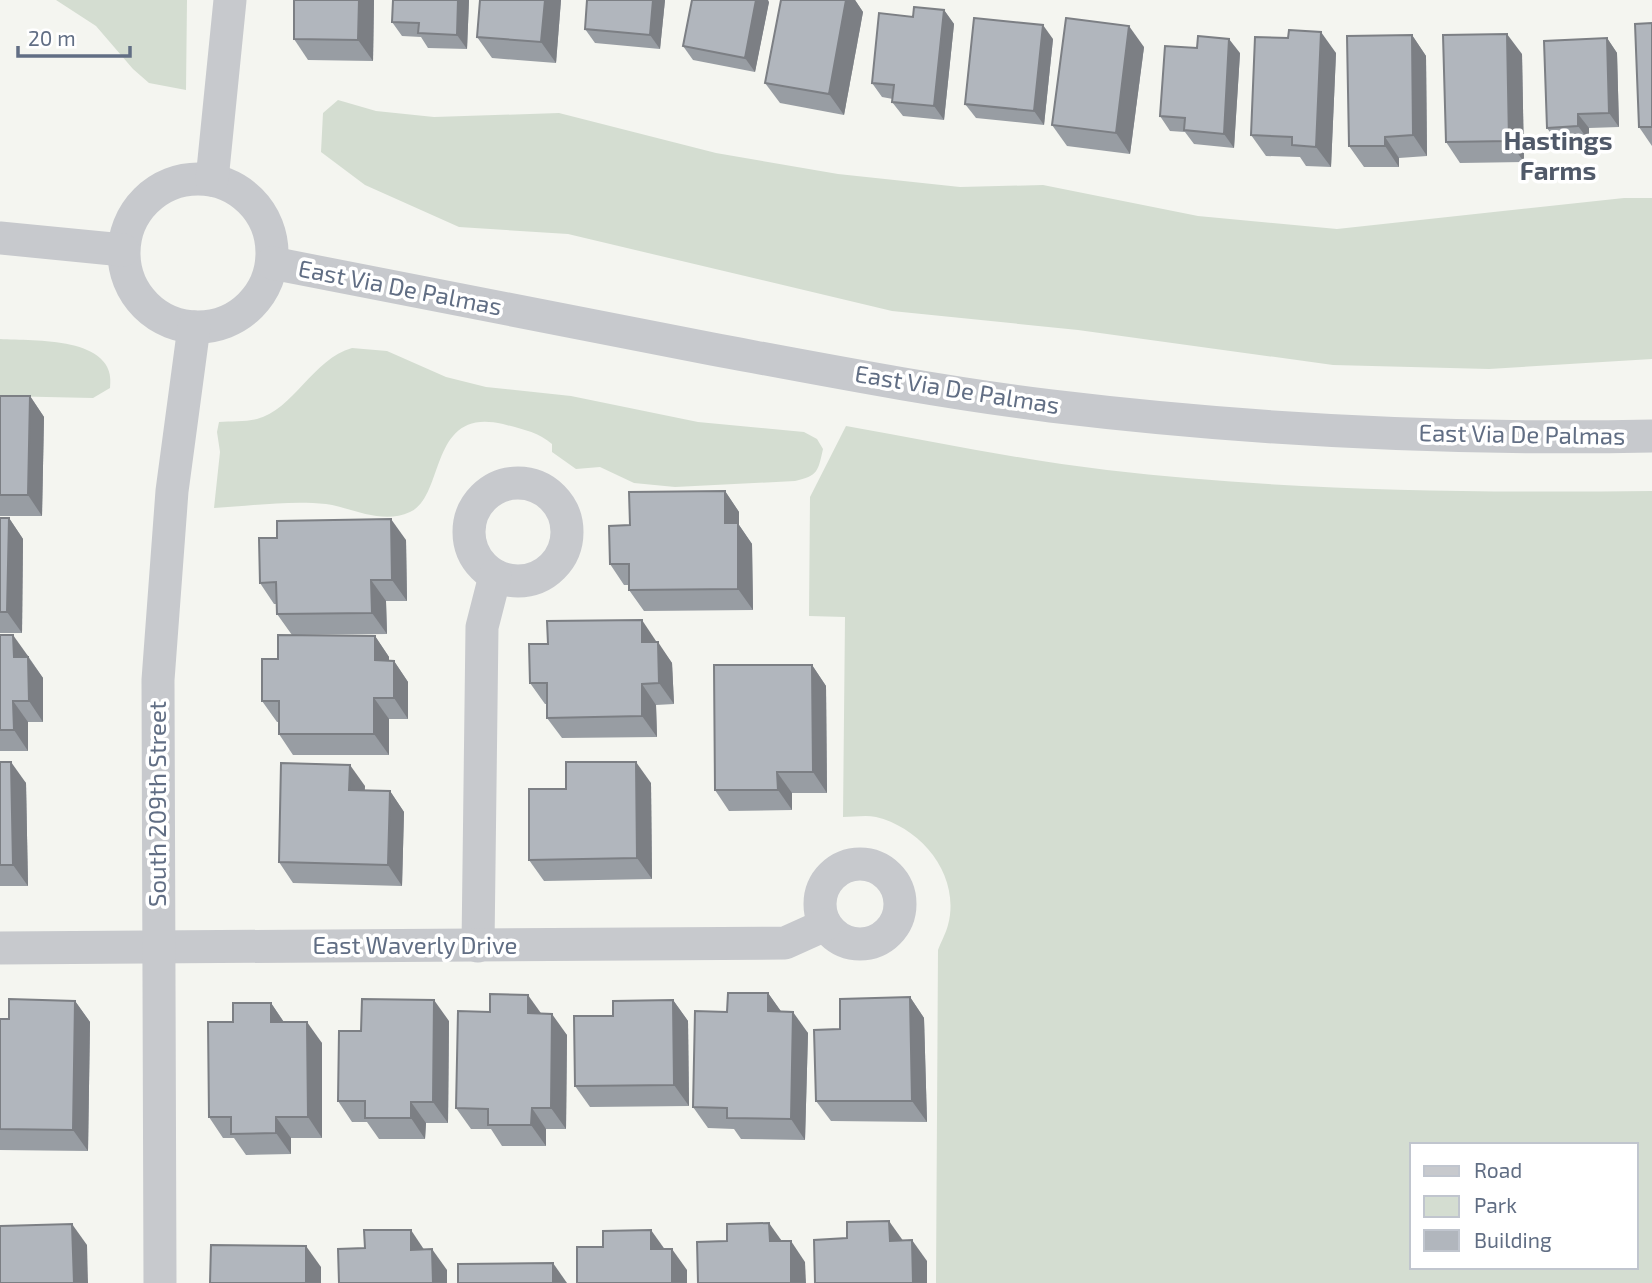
<svg xmlns="http://www.w3.org/2000/svg" width="1652" height="1283" font-family="'Exo 2',sans-serif">
  <rect width="100%" height="100%" fill="#f4f5f0"/>
  <g fill="#d4ddd1" fill-rule="evenodd">
    <polygon points="56,0 187,0 186,90 149,83 133,69 96,26"/>
    <polygon points="338,100 376,111 434,117 559,113 716,153 838,174 960,187 1043,185 1198,216 1337,229 1624,198 1652,198 1652,359 1489,369 1333,365 1078,330 892,311 568,234 459,227 365,185 321,152 323,113"/>
    <path d="M0,339C34,341 118,336 110,388L93,398L0,396Z"/>
    <path d="M352,348L387,351L446,377L486,387L571,396L698,422L804,432L817,439L823,449C818,471 818,476 795,481L675,487L634,483L600,467L576,469L552,452V444C538,432 521,429 503,424C428,406 446,496 410,512C382,525 353,508 326,504C290,500 250,506 214,508L220,452L217,432L219,422C231,421 245,422 257,419C293,410 313,359 352,348Z"/>
    <path d="M846,426C932,441 1020,460 1107,470C1288,491 1470,493 1652,491V1283H936L938,950C941,942 946,933 948,925C961,876 922,828 876,817C866,815 854,817 843,817L845,617L809,616L810,497ZM1412,1145H1636V1267H1412Z"/>
  </g>
  <g fill="none" stroke-linecap="round" stroke-linejoin="round">
    <g stroke="#c7c9cd" stroke-width="33">
      <circle cx="198" cy="253" r="74"/>
      <polyline points="212,180 230,0"/>
      <polyline points="0,238 123,250"/>
      <path d="M272,263C419,293 566,321 712,349C825,370 937,392 1051,406C1250,430 1452,440 1652,436"/>
      <circle cx="518" cy="532" r="49"/>
      <circle cx="860" cy="904" r="40"/>
      <polyline points="478,946 482,627 495,576"/>
      <polyline points="0,948 785,943 825,925"/>
      <polyline points="160,1283 158,680 172,491 194,327"/>
    </g>
  </g>
  <g fill="#989da3">
    <polygon points="374,0 373,61 308,60 294,39"/>
    <polygon points="469,0 467,49 428,48 421,37 402,36 392,22"/>
    <polygon points="480,0 561,0 556,63 492,58 477,37"/>
    <polygon points="587,0 665,0 660,49 595,43 585,29"/>
    <polygon points="781,0 855,0 863,12 844,115 780,103 765,83"/>
    <polygon points="769,2 755,72 693,60 683,46"/>
    <polygon points="944,10 954,24 944,120 903,116 892,102 893,99 882,97 872,83 913,17"/>
    <polygon points="1652,23 1652,146 1639,127"/>
    <polygon points="1412,35 1426,56 1427,156 1399,158 1399,167 1364,167 1349,146"/>
    <polygon points="1288,38 1336,53 1331,167 1306,166 1300,157 1266,156 1251,135"/>
    <polygon points="1607,38 1617,53 1619,127 1589,128 1589,141 1557,142 1547,128"/>
    <polygon points="1053,39 1044,125 976,118 965,104"/>
    <polygon points="1144,47 1130,154 1067,146 1052,125"/>
    <polygon points="1240,53 1234,148 1194,144 1185,132 1170,131 1160,116"/>
    <polygon points="1522,54 1524,162 1460,163 1446,142"/>
    <polygon points="0,396 30,396 44,417 42,516 0,516"/>
    <polygon points="725,491 739,512 739,525 752,544 753,610 644,611 629,590 629,585 624,585 610,564 630,525"/>
    <polygon points="0,518 9,518 23,539 22,633 0,633"/>
    <polygon points="406,540 407,601 386,601 387,634 292,635 277,614 277,604 274,604 260,583"/>
    <polygon points="0,635 28,656 43,678 43,722 28,722 28,751 0,751"/>
    <polygon points="375,636 389,657 389,661 394,661 408,682 408,719 389,719 389,755 293,755 279,734 279,722 277,722 262,701 278,659"/>
    <polygon points="656,641 672,663 674,704 656,705 657,737 562,738 547,718 547,704 545,704 530,683"/>
    <polygon points="812,665 826,686 827,793 792,793 792,810 729,811 715,790"/>
    <polygon points="0,762 26,783 28,886 0,886"/>
    <polygon points="651,783 652,879 544,881 529,860 566,789"/>
    <polygon points="365,786 364,791 390,791 404,812 402,886 293,883 279,862"/>
    <polygon points="768,993 781,1012 808,1033 805,1140 741,1139 734,1129 708,1128 693,1107 727,1012"/>
    <polygon points="910,997 924,1018 927,1122 831,1121 816,1101"/>
    <polygon points="673,1000 688,1021 689,1106 590,1107 575,1086 613,1016"/>
    <polygon points="75,1001 90,1022 88,1151 0,1150 0,1019 9,1019"/>
    <polygon points="271,1003 284,1022 322,1043 322,1138 291,1138 291,1154 246,1155 234,1138 223,1138 209,1117 233,1022"/>
    <polygon points="541,1013 567,1035 566,1129 546,1129 546,1146 502,1146 491,1129 471,1129 456,1108"/>
    <polygon points="449,1021 448,1123 426,1123 425,1139 379,1139 367,1122 352,1122 338,1101 361,1031"/>
  </g>
  <g fill="#7c7f84">
    <polygon points="359,0 374,0 373,61 358,40"/>
    <polygon points="458,0 469,0 467,49 457,35"/>
    <polygon points="545,0 561,0 556,63 541,42"/>
    <polygon points="653,0 665,0 660,49 650,35"/>
    <polygon points="756,0 768,0 769,2 755,72 745,58"/>
    <polygon points="846,0 855,0 863,12 844,115 829,94"/>
    <polygon points="944,10 954,24 944,120 934,106"/>
    <polygon points="1043,25 1053,39 1044,125 1034,111"/>
    <polygon points="1129,26 1144,47 1130,154 1116,133"/>
    <polygon points="1321,32 1336,53 1331,167 1316,147"/>
    <polygon points="1507,34 1522,54 1524,162 1509,141"/>
    <polygon points="1412,35 1426,56 1427,156 1413,135"/>
    <polygon points="1607,38 1617,53 1619,127 1609,113"/>
    <polygon points="1229,39 1240,53 1234,148 1224,134"/>
    <polygon points="1578,114 1589,128 1589,141 1578,126"/>
    <polygon points="1385,137 1399,158 1399,167 1385,146"/>
    <polygon points="30,396 44,417 42,516 28,495"/>
    <polygon points="725,491 739,512 739,525 752,544 753,610 738,589 725,523"/>
    <polygon points="9,518 23,539 22,633 7,612"/>
    <polygon points="391,519 406,540 407,601 392,580"/>
    <polygon points="371,580 386,601 387,634 372,613"/>
    <polygon points="642,620 656,641 657,663 642,642"/>
    <polygon points="13,635 28,656 28,678 14,657"/>
    <polygon points="375,636 389,657 389,681 375,660"/>
    <polygon points="658,642 672,663 674,704 659,683"/>
    <polygon points="28,657 43,678 43,722 29,701"/>
    <polygon points="394,661 408,682 408,719 394,698"/>
    <polygon points="812,665 826,686 827,793 813,772"/>
    <polygon points="642,684 656,705 657,737 642,716"/>
    <polygon points="374,698 389,719 389,755 374,734"/>
    <polygon points="13,701 28,722 28,751 14,730"/>
    <polygon points="11,762 26,783 28,886 13,865"/>
    <polygon points="636,762 651,783 652,879 637,858"/>
    <polygon points="350,765 365,786 364,811 349,790"/>
    <polygon points="777,772 792,793 792,810 778,790"/>
    <polygon points="390,791 404,812 402,886 388,865"/>
    <polygon points="768,993 783,1014 768,1011"/>
    <polygon points="528,995 543,1016 528,1013"/>
    <polygon points="910,997 924,1018 927,1122 912,1101"/>
    <polygon points="434,1000 449,1021 448,1123 433,1102"/>
    <polygon points="673,1000 688,1021 689,1106 674,1085"/>
    <polygon points="75,1001 90,1022 88,1151 73,1130"/>
    <polygon points="271,1003 285,1024 271,1022"/>
    <polygon points="793,1012 808,1033 805,1140 791,1119"/>
    <polygon points="552,1014 567,1035 566,1129 551,1108"/>
    <polygon points="307,1022 322,1043 322,1138 308,1117"/>
    <polygon points="411,1102 426,1123 425,1139 411,1118"/>
    <polygon points="532,1108 546,1129 546,1146 531,1125"/>
    <polygon points="276,1117 291,1138 291,1154 276,1133"/>
    <polygon points="889,1221 904,1242 890,1241"/>
    <polygon points="769,1223 784,1244 770,1241"/>
    <polygon points="72,1224 87,1245 88,1283 74,1283"/>
    <polygon points="411,1230 425,1251 411,1250"/>
    <polygon points="651,1230 666,1251 651,1249"/>
    <polygon points="912,1240 927,1261 927,1283 913,1283"/>
    <polygon points="791,1241 805,1262 806,1283 791,1283"/>
    <polygon points="306,1246 321,1267 321,1283 306,1283"/>
    <polygon points="432,1249 447,1270 447,1283 433,1283"/>
    <polygon points="672,1249 687,1270 687,1283 672,1283"/>
    <polygon points="553,1263 567,1283 553,1283"/>
  </g>
  <g fill="#b1b6bd" stroke="#7c7f84" stroke-width="2">
    <polygon points="294,0 359,0 358,40 294,39"/>
    <polygon points="393,0 458,0 457,35 418,33 419,23 392,22"/>
    <polygon points="480,0 545,0 541,42 477,37"/>
    <polygon points="587,0 653,0 650,35 585,29"/>
    <polygon points="692,0 756,0 745,58 683,46"/>
    <polygon points="781,0 846,0 829,94 765,83"/>
    <polygon points="914,7 944,10 934,106 892,102 894,85 872,83 879,13 913,17"/>
    <polygon points="974,18 1043,25 1034,111 965,104"/>
    <polygon points="1066,18 1129,26 1116,133 1052,125"/>
    <polygon points="1652,23 1652,127 1639,127 1635,24"/>
    <polygon points="1289,30 1321,32 1316,147 1292,145 1292,137 1251,135 1255,37 1288,38"/>
    <polygon points="1507,34 1509,141 1446,142 1443,35"/>
    <polygon points="1412,35 1413,135 1385,137 1385,146 1349,146 1347,36"/>
    <polygon points="1198,36 1229,39 1224,134 1184,130 1185,118 1160,116 1165,46 1197,48"/>
    <polygon points="1607,38 1609,113 1578,114 1578,126 1547,128 1544,41"/>
    <polygon points="0,396 30,396 28,495 0,495"/>
    <polygon points="725,491 725,523 738,523 738,589 629,590 629,564 610,564 609,526 630,525 629,492"/>
    <polygon points="0,518 9,518 7,612 0,612"/>
    <polygon points="391,519 392,580 371,580 372,613 277,614 276,582 260,583 259,538 277,538 277,521"/>
    <polygon points="642,620 642,642 658,642 659,683 642,684 642,716 547,718 547,683 530,683 529,644 548,644 547,621"/>
    <polygon points="0,635 13,635 14,657 28,657 29,701 13,701 14,730 0,730"/>
    <polygon points="278,635 375,636 375,660 394,661 394,698 374,698 374,734 279,734 279,701 262,701 262,659 278,659"/>
    <polygon points="714,665 812,665 813,772 777,772 778,790 715,790"/>
    <polygon points="0,762 11,762 13,865 0,865"/>
    <polygon points="566,762 636,762 637,858 529,860 529,789 566,789"/>
    <polygon points="281,763 350,765 349,790 390,791 388,865 279,862"/>
    <polygon points="728,993 768,993 768,1011 793,1012 791,1119 727,1118 727,1108 693,1107 695,1011 727,1012"/>
    <polygon points="490,994 528,995 528,1013 552,1014 551,1108 532,1108 531,1125 488,1125 488,1109 456,1108 458,1011 490,1012"/>
    <polygon points="910,997 912,1101 816,1101 814,1030 840,1029 840,999"/>
    <polygon points="9,999 75,1001 73,1130 0,1129 0,1019 9,1019"/>
    <polygon points="362,999 434,1000 433,1102 411,1102 411,1118 365,1118 365,1101 338,1101 339,1031 361,1031"/>
    <polygon points="673,1000 674,1085 575,1086 574,1016 613,1016 613,1001"/>
    <polygon points="233,1003 271,1003 271,1022 307,1022 308,1117 276,1117 276,1133 231,1134 231,1117 209,1117 208,1022 233,1022"/>
    <polygon points="889,1221 890,1241 912,1240 913,1283 815,1283 814,1240 847,1238 847,1222"/>
    <polygon points="769,1223 770,1241 791,1241 791,1283 698,1283 697,1242 727,1241 727,1224"/>
    <polygon points="72,1224 74,1283 0,1283 0,1226"/>
    <polygon points="364,1230 411,1230 411,1250 432,1249 433,1283 339,1283 338,1249 365,1248"/>
    <polygon points="651,1230 651,1249 672,1249 672,1283 577,1283 577,1247 603,1247 603,1231"/>
    <polygon points="211,1245 306,1246 306,1283 210,1283"/>
    <polygon points="553,1263 553,1283 458,1283 458,1264"/>
  </g>
  <g text-anchor="middle" stroke-width="7" stroke-linejoin="round" paint-order="stroke">
    <g font-size="24" fill="#616e84" stroke="#fff">
      <text transform="translate(400 288) rotate(11)" y="8">East Via De Palmas</text>
      <text transform="translate(957 390) rotate(9)" y="8">East Via De Palmas</text>
      <text transform="translate(1522 435) rotate(1)" y="8">East Via De Palmas</text>
      <text transform="translate(158 804) rotate(-90)" y="8">South 209th Street</text>
      <text x="415" y="954">East Waverly Drive</text>
    </g>
    <g font-size="26" font-weight="bold" fill="#505969" stroke="#fff">
      <text x="1558" y="150">Hastings<tspan x="1558" dy="30">Farms</tspan></text>
    </g>
  </g>
  <rect x="1410" y="1143" width="228" height="126" fill="#ffffff" stroke="#c0c5ce" stroke-width="2"/>
  <rect x="1424" y="1166" width="35" height="10" fill="#c7c9cd" stroke="#c0c5ce" stroke-width="2"/>
  <text x="1474" y="1178" font-size="21" fill="#616e84">Road</text>
  <rect x="1424" y="1196" width="35" height="21" fill="#d4ddd1" stroke="#c0c5ce" stroke-width="2"/>
  <text x="1474" y="1213" font-size="21" fill="#616e84">Park</text>
  <rect x="1424" y="1230" width="35" height="21" fill="#b1b6bd" stroke="#c0c5ce" stroke-width="2"/>
  <text x="1474" y="1248" font-size="21" fill="#616e84">Building</text>
  <path d="M18 46v10h112v-10" fill="none" stroke="#616e84" stroke-width="3.5"/>
  <text x="28" y="46" font-size="21" fill="#616e84" stroke="#ffffff" stroke-width="5" paint-order="stroke">20 m</text>
</svg>
